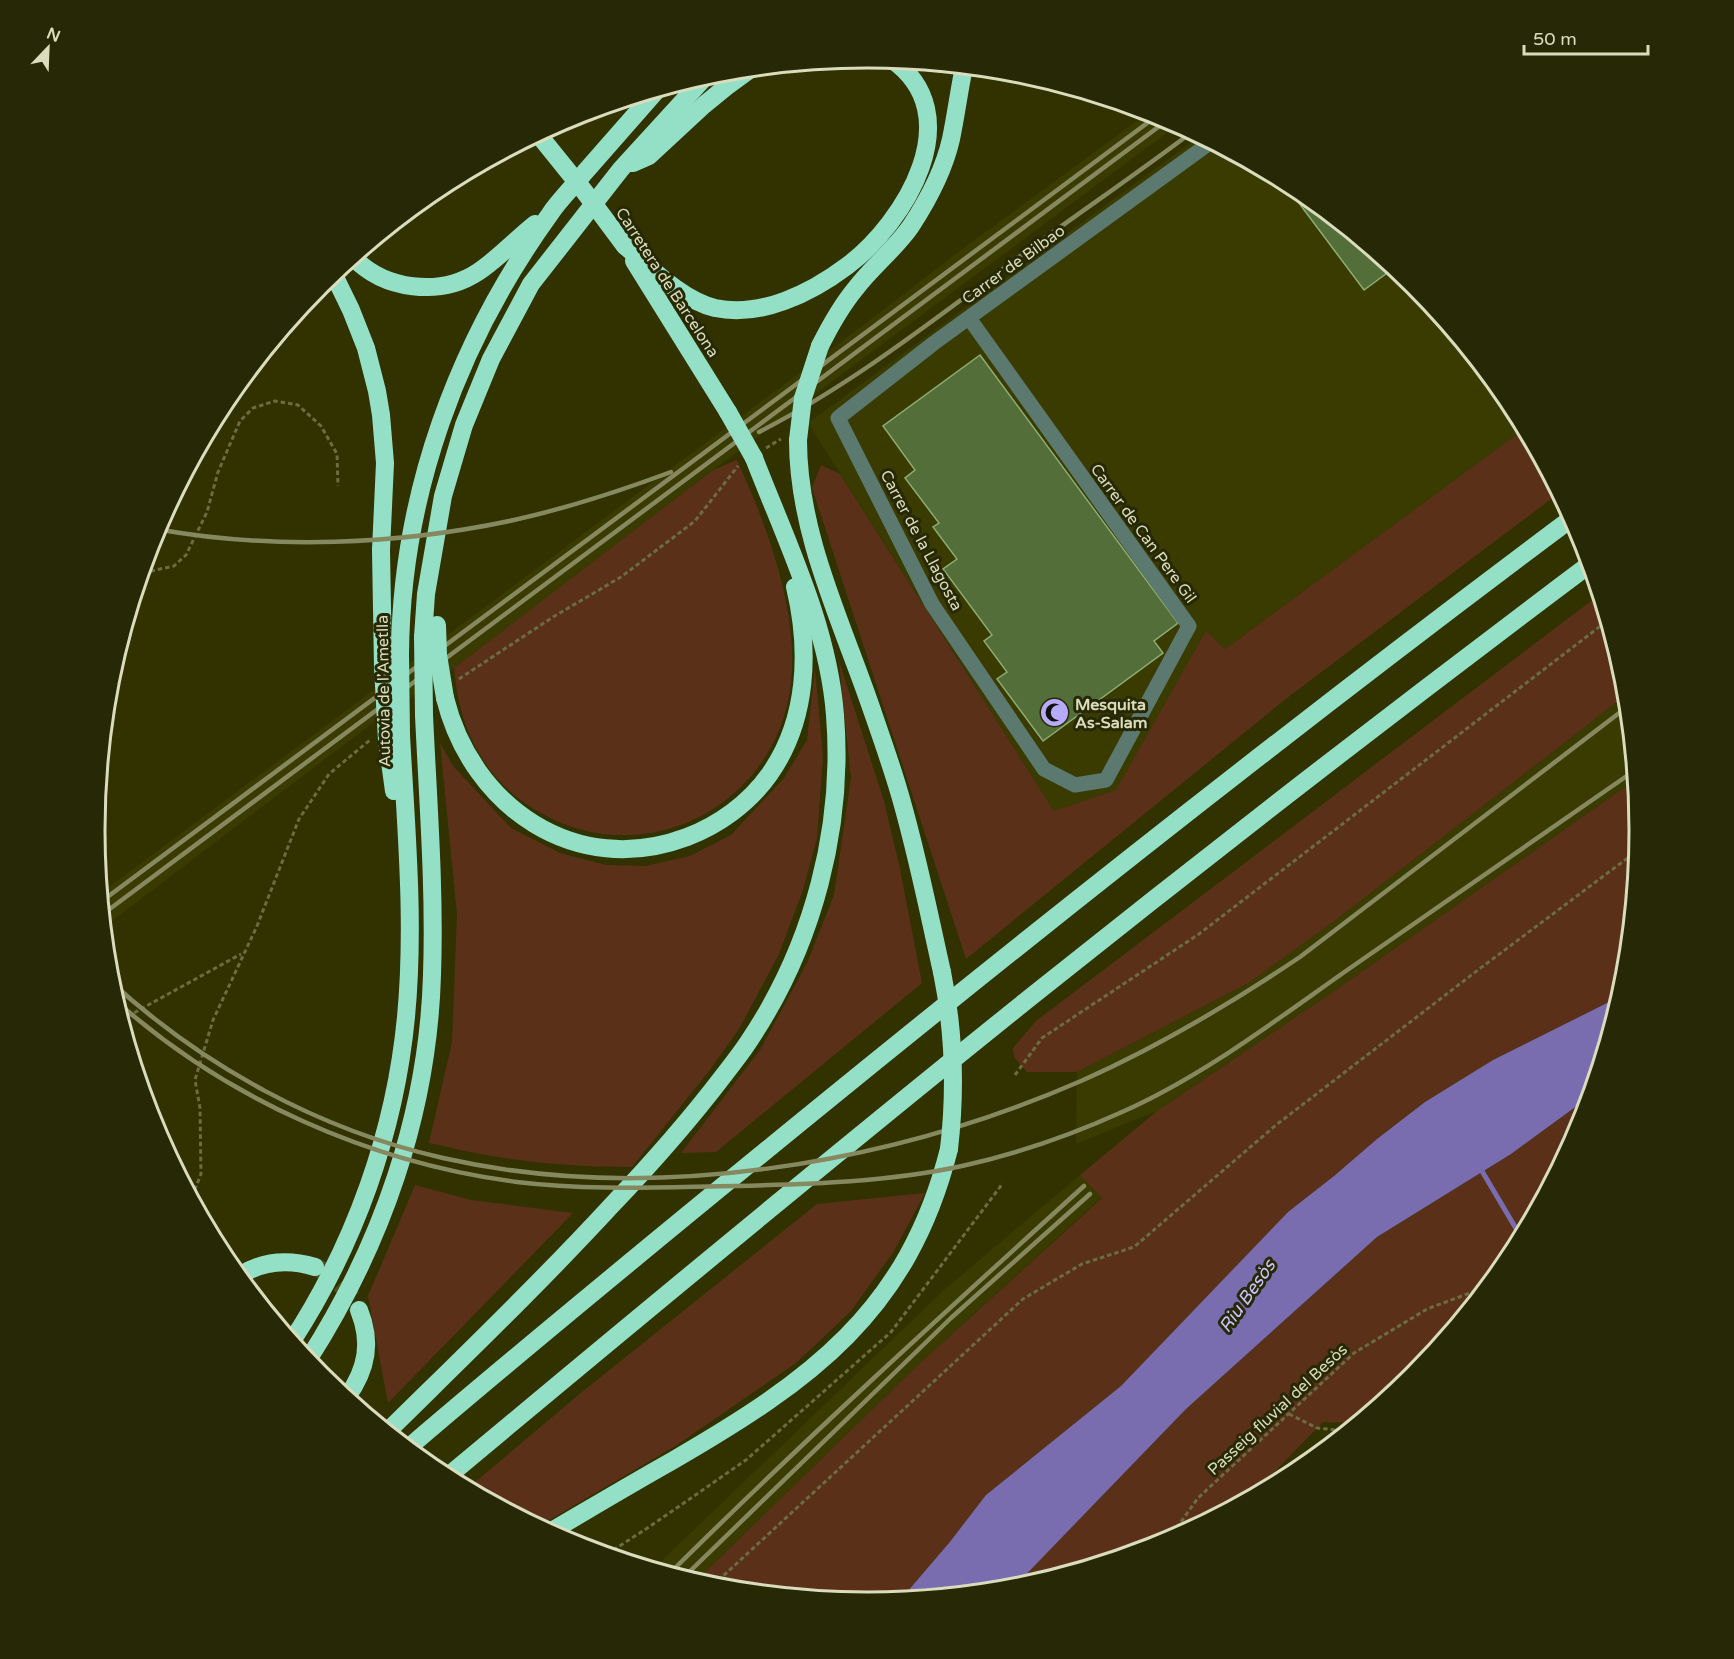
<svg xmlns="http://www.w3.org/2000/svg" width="1734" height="1659" font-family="'Varela Round',sans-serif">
  <rect width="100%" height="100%" fill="#313200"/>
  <g fill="#3a3b00">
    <polygon points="1149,112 1163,116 1179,124 713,470 454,668 374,722 104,927 101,893 849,336 949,259"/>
    <polygon points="1200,136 1296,187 1413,283 1509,401 1524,429 1225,649 1206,632 1116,791 1054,811 808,423"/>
    <polygon points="1626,695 1635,780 1330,994 1157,1111 1076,1144 1077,1072 1250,982 1337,919"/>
    <polygon points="1080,1175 1102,1197 920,1363 696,1581 654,1568 945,1289"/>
  </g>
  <g fill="#5a3118">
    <polygon points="1524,429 1559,493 1287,698 966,959 812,488 821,465 840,474 1054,811 1116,790 1206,631 1225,649"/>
    <path d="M737,460C768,528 803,620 789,696C768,810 642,871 541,813C517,800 496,781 482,758C464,730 457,700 454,668L713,470Z"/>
    <polygon points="1599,595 1625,679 1626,695 1337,919 1250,982 1077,1072 1027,1072 1014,1057 1013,1048 1036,1021"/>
    <polygon points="839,661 884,801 900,869 922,983 716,1152 681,1153 760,1050 807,963 834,895 851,778"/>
    <path d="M815,669L823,756L817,838L803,890L779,954L739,1029L709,1071L632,1167C585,1167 539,1164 492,1156C471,1153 450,1147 429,1143L452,1042L457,914L440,743L453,766L511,828L560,853L606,865L645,866L690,856L731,835L784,778L807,740Z"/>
    <polygon points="1635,780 1639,830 1625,981 1619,997 1493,1060 1425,1102 1377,1139 1334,1176 1288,1212 1121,1386 986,1495 949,1543 901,1599 867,1602 716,1587 696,1581 920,1363 1102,1198 1080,1175 1157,1111 1330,994"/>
    <polygon points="1589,1097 1581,1125 1509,1259 1413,1376 1355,1423 1323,1422 1251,1496 1162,1543 1013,1588 1186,1409 1377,1237 1511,1154"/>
    <polygon points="415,1185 471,1200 573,1213 388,1403 368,1296"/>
    <polygon points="925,1193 894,1251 851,1311 796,1363 677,1445 539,1526 468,1488 582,1392 817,1204"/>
  </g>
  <polygon fill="#796db0" points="1619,997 1589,1097 1511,1154 1377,1237 1186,1409 1013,1588 901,1599 949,1543 986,1495 1121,1386 1288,1212 1334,1176 1377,1139 1425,1102 1493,1060"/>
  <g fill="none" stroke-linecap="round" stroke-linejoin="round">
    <polyline stroke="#796db0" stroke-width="5" points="1479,1166 1521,1237"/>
  </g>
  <g fill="#536e39" stroke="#8eac74" stroke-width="1.5">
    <polygon points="1281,179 1296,187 1394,268 1364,290"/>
    <polygon points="980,355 1178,623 1154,641 1163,653 1043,741 997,679 1007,672 984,641 992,635 943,569 957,559 933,527 939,523 905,478 915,470 883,426"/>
  </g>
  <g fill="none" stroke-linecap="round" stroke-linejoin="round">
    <path stroke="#4a4c1c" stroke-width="18" stroke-dasharray="18 9" stroke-linecap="butt" d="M318,1268C337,1277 349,1292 359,1310"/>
    <g stroke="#6b6d41" stroke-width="3" stroke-dasharray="4.5 3" stroke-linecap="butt">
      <polyline points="766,448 781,439"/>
      <polyline points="143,570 151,571 174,566 186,555 207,512 218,472 240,421 253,408 275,401 298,405 321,426 337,454 338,486"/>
      <polyline points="459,679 553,617 621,577 695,521 738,466"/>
      <polyline points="121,1020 241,954"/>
      <polyline points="1015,1075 1042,1038 1199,934 1607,621"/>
      <polyline points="192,1197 201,1174 200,1108 195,1080 213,1020 257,926 299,819 329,774 370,740"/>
      <polyline points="1289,1414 1317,1428 1346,1431"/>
      <polyline points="1168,1540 1198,1498 1354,1353 1427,1309 1486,1287"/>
      <polyline points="607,1554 649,1527 746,1460 891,1332 1003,1183"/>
      <polyline points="713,1586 722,1577 1023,1299 1082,1264 1134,1247 1276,1125 1478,970 1637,851"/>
    </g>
    <polyline stroke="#5b796f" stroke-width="15" points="969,318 1189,626 1106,780 1075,785 1044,769 932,604 838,418 934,343 1211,142"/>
    <g stroke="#93e0c6" stroke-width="18">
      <polyline points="633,163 649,156 704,105 726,87 752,68"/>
      <path d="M625,246C651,268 682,300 715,308C761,318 811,293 847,266C905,223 971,114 891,59"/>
      <path d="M353,257C384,290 440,297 478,272C499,258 516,239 535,224"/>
      <polyline points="634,261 728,412"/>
      <polyline points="333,273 351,310 366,348 377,391 381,415 385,463 381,550 383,667"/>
      <path d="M820,346C830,326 841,306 856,288C873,266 895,249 911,226C928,200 944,170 951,139C956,115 959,91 964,67"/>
      <path d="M798,440C798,537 844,626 874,716C882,739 890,762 897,785C916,847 928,910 942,972"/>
      <polyline points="423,637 426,594 443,496 464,425 491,359 531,284 621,169 707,75"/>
      <path d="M400,655C401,496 457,343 550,214C560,199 574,186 585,172C609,145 633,117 657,90"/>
      <path d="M445,698C472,807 576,879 687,837C719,825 749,803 769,775C808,720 810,650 795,587"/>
      <polyline points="387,740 394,791"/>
      <path d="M239,1276C262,1261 288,1259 315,1267"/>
      <path d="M292,1341C355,1244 395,1132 406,1017C415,923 406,829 401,735"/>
      <path d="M308,1360C382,1244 428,1113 432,975C435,889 428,802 424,715"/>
      <path d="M347,1397C367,1369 372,1342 359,1310"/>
      <path d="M388,1431C463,1357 539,1284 611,1206C651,1164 689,1121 724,1075C733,1063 743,1051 751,1038C813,944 844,828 835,715C828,625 786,541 754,458"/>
      <path d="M408,1448C541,1334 676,1224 812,1113C1061,910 1314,711 1572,518"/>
      <path d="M447,1477C641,1315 835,1154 1032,996C1216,849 1402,705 1590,564"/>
      <path d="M550,1532C591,1508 631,1484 672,1461C810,1381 908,1312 949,1149"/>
    </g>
    <g stroke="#86885f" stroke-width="4.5">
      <path d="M759,432C851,385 932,321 1015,260C1074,216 1134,176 1192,132"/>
      <path d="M156,529C272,550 398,545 514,520C568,508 620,491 671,472"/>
      <polyline points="102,901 1158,115"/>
      <polyline points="103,914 1169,119"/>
      <path d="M110,981C203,1066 319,1130 443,1158C650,1205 888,1165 1081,1081C1158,1047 1230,1004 1300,957L1627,707"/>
      <path d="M115,1000C226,1099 370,1163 517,1182C590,1191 663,1187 736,1186C811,1184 889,1182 962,1166C1017,1154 1071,1135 1122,1112C1201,1077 1272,1023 1343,973C1440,906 1537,839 1634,771"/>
      <path d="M670,1573C804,1440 944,1313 1084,1186"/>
      <polyline points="684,1577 951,1318 1090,1194"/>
    </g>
    <g stroke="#93e0c6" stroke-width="18">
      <polyline points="542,139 584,191 625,246"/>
      <polyline points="728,412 754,458"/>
      <polyline points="798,440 803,398 820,346"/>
      <polyline points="437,625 438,655 445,698"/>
      <polyline points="423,637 424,715"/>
      <polyline points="400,655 401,735"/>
      <polyline points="383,667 387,740"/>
      <path d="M942,972C954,1031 956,1089 949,1149"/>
    </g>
  </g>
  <defs>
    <symbol id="mosque-disc" viewBox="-11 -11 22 22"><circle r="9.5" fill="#b7abf7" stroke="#272806"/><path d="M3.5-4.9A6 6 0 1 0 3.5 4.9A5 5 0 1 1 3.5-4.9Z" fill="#111"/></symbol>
  </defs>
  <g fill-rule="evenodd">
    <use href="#mosque-disc" x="1038" y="696" width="33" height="33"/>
  </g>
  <g text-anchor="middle" stroke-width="6" stroke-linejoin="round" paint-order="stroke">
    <g font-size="16" fill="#daddbd" stroke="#272806">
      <text transform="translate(1013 264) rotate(-36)" y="6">Carrer de Bilbao</text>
      <text transform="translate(668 282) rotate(57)" y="6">Carretera de Barcelona</text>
      <text transform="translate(1144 533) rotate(54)" y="6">Carrer de Can Pere Gil</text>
      <text transform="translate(922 540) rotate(62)" y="6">Carrer de la Llagosta</text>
      <text transform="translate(383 691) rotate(-91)" y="6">Autovia de l'Ametlla</text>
      <text transform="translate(1277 1409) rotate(-43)" y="6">Passeig fluvial del Besòs</text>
    </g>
    <g font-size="16" font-weight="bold" fill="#daddbd" stroke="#272806" text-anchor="start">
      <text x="1075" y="710">Mesquita<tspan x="1075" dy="18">As-Salam</tspan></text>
    </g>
    <g font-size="18" font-style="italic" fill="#cbc3fc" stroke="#272806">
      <text transform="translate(1247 1296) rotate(-55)" y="6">Riu Besòs</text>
    </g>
  </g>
  <path d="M0 0H1734V1659H0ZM105 830a762 762 0 1 1 1524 0a762 762 0 1 1-1524 0Z" fill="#272806" fill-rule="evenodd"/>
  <path fill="none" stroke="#daddbd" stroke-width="3" d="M105 830a762 762 0 1 1 1524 0a762 762 0 1 1-1524 0Z"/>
  <g transform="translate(48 48) rotate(23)" stroke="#272806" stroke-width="4.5" paint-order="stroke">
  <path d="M0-4.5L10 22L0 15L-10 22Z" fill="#daddbd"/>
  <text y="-9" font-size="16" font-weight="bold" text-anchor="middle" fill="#daddbd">N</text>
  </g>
  <path d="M1524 45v9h124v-9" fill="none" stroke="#daddbd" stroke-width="3"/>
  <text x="1533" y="45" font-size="18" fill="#daddbd" stroke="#272806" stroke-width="4.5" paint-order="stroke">50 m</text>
</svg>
